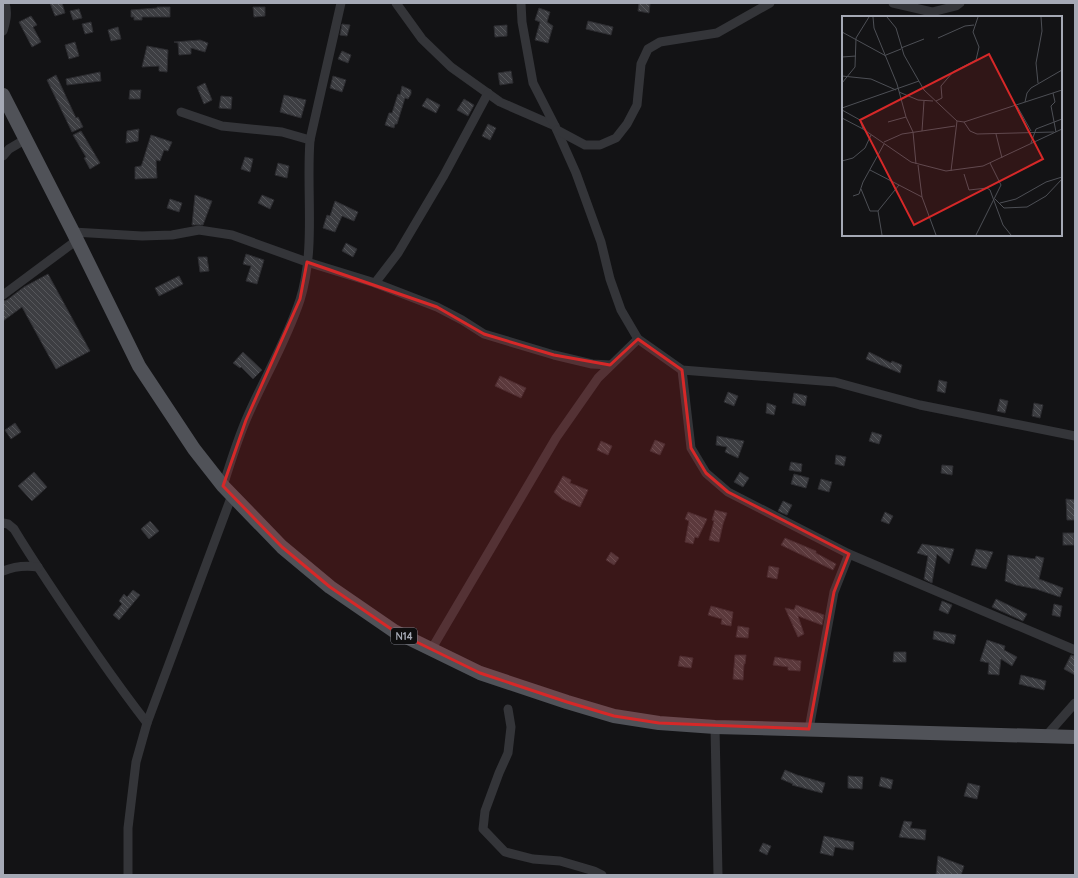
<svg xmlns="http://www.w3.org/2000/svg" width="1078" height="878" font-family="Quicksand,sans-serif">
  <defs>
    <pattern id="building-back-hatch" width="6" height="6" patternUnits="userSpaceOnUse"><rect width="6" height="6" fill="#3d3e42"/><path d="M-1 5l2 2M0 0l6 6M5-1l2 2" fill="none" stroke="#56575b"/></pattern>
  </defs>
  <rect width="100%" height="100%" fill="#131315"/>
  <g fill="url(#building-back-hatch)" stroke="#2d2d31">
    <polygon points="50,3 62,3 65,13 55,16"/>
    <polygon points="639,3 650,4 649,13 638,11"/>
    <polygon points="157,7 170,7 170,17 142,17 142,20 134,20 134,17 131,17 131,10 157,8"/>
    <polygon points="253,7 265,7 265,16 254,17"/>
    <polygon points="539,8 550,12 547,22 553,26 548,43 535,40 540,22 535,20"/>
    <polygon points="79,9 82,18 73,20 70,11"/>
    <polygon points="31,16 37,25 33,27 41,42 32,47 19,22"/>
    <polygon points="588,21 613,27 611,35 586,29"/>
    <polygon points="91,22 93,32 85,34 82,24"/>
    <polygon points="342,24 350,25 347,36 340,35"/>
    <polygon points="507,25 507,36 495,37 494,26"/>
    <polygon points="118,27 121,39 111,41 108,30"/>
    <polygon points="200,40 208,43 205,52 191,48 191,54 179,55 178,43 174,42"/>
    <polygon points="75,42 79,56 69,59 65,45"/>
    <polygon points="147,46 168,50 167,72 159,71 159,66 142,67"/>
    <polygon points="342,51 351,55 348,63 338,59"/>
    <polygon points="511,71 513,83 500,85 498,73"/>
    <polygon points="100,72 101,81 67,85 66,79"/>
    <polygon points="56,75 76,118 78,117 83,127 72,132 47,80"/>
    <polygon points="333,76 346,80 342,92 330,88"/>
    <polygon points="205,83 212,100 204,104 197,87"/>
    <polygon points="402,86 411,90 411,94 408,99 405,98 397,124 395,124 394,128 385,125 389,113 392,113 398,94 400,95"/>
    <polygon points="130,90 141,90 140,99 129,99"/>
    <polygon points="284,95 306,100 301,118 280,112"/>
    <polygon points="221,96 232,97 231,109 219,108"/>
    <polygon points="427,98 440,105 436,113 422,106"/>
    <polygon points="464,99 474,105 468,116 457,110"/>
    <polygon points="488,124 496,128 490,140 482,136"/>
    <polygon points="139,129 138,141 126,143 127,131"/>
    <polygon points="81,131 100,163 90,169 84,158 86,157 73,135"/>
    <polygon points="151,135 172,142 168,151 164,150 160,161 156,160 157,178 135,179 135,167 141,166 142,164"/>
    <polygon points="245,157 253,159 250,172 241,169"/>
    <polygon points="278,163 289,166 287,178 275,175"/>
    <polygon points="195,195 212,201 203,225 192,225"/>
    <polygon points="262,195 274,200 270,209 258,203"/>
    <polygon points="170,199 182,203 179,212 167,208"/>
    <polygon points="335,201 358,212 354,221 342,216 335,232 323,228 327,215 330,216"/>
    <polygon points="346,243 357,249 353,257 342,251"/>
    <polygon points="246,254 264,260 257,284 246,281 251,266 243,264"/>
    <polygon points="198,257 207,257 209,271 200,272"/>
    <polygon points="48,274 90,351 56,369 22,307 3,321 3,301 7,300 24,287"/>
    <polygon points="179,276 183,284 159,296 155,288"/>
    <polygon points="243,352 262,370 253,379 241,367 240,368 233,363"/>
    <polygon points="869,352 891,363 892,361 902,365 900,373 866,359"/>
    <polygon points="500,376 526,388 521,398 495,386"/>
    <polygon points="939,380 947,382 945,393 937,391"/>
    <polygon points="728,392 738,396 734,406 724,402"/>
    <polygon points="794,393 807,396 805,406 792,403"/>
    <polygon points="1000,399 1008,401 1005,413 997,411"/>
    <polygon points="767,403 776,406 774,415 766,413"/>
    <polygon points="1034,403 1043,405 1040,418 1032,416"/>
    <polygon points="15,423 21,432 11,439 5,430"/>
    <polygon points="872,432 882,435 879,444 869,441"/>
    <polygon points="717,436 744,441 738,458 725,452 727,447 716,445"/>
    <polygon points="655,440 665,444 660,455 650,451"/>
    <polygon points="601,441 612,446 608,455 597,450"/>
    <polygon points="836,455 846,457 844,466 835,464"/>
    <polygon points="791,462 802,464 801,472 789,470"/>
    <polygon points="942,465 953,466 952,475 941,473"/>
    <polygon points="34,472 47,487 32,501 18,486"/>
    <polygon points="740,472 749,478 743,487 734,482"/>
    <polygon points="794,474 809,478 806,488 791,484"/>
    <polygon points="563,476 571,480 570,483 588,490 580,507 562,499 554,492"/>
    <polygon points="821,479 832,482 829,492 818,489"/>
    <polygon points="1066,499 1075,500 1075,520 1067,520"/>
    <polygon points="783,501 792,505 787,515 778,511"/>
    <polygon points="715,510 727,513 723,524 719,542 709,540 714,521 712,520"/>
    <polygon points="688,512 707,519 698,538 695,537 693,544 685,542 689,521 685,519"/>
    <polygon points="885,512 893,516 889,524 881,521"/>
    <polygon points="150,521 159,531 149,539 141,529"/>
    <rect x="1063" y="533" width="11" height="12"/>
    <polygon points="785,538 816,551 816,553 836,564 833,570 781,545"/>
    <polygon points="922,544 954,549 949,564 937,554 932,583 924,579 928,556 917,553"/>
    <polygon points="976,549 993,552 986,569 971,565"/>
    <polygon points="611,552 619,558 614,565 606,560"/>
    <polygon points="1008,555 1035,559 1036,556 1044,558 1039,579 1063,588 1060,597 1036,589 1016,585 1005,581"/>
    <polygon points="769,566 779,568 777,579 767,577"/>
    <polygon points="133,590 140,595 119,620 113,615 122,604 119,601 124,594 127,597"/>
    <polygon points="996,599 1027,614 1023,621 992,607"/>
    <polygon points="942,601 952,605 948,614 939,610"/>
    <polygon points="1054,604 1062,606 1060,617 1052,615"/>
    <polygon points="796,605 824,615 822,625 798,616 804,634 798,637 785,608 794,610"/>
    <polygon points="711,606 733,612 731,626 721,624 722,619 708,615"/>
    <polygon points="738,626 749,628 748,638 736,637"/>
    <polygon points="934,631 956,635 954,644 933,639"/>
    <polygon points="987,640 1005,646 1004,650 1017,657 1012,666 1001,659 999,675 988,674 989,663 980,661"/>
    <polygon points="894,652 906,652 906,662 893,662"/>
    <polygon points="735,655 746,655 745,664 744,664 743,680 733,679"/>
    <polygon points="1071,655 1075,656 1075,675 1064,669"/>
    <polygon points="680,656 693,658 691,668 678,666"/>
    <polygon points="775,657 801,661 800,671 788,670 788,667 773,665"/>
    <polygon points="1021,675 1046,681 1044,690 1019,684"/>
    <polygon points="785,770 797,775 825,783 822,793 792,785 793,784 781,779"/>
    <polygon points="848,776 863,777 862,789 848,788"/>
    <polygon points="881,777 893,780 891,789 879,786"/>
    <polygon points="968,783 980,786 977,799 964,796"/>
    <polygon points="904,821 912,822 910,828 926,830 925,840 899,837"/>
    <polygon points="824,836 854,842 853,850 835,847 833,856 820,853"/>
    <polygon points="763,843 771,846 767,855 759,851"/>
    <polygon points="938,856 964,866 961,875 936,875"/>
  </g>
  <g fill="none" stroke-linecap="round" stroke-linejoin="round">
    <g stroke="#343539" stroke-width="9">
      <polyline points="396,3 422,39 451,67 500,102 555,126"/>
      <polyline points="521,3 522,22 533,83 555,126 576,173 601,242 610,279 621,310 638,339 682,370 835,382 920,405 1075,436"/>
      <polyline points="893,3 932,12 956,6 960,3"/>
      <path d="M3,31C6,21 8,13 5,3"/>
      <polyline points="181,112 222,126 282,132 310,140"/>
      <polyline points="557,130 585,145 600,145 616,138 627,124 637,105 641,64 648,49 660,42 717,33 770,3"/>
      <polyline points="3,156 9,149 26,139"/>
      <polyline points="73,232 142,236 172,235 199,230 232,235 307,262 375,283 437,307 462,320 484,334 554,355 592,364 610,365"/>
      <polyline points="375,283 398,253 443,177 488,93"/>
      <polyline points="3,295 77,240"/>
      <polyline points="682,370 691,448 706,473 728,492 849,554 1075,650"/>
      <path d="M223,486C230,464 237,441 246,420C263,380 286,342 300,300C316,249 306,192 310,140L341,3"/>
      <path d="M3,523L8,524L14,529C40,572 69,614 98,656C114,679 130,701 147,723L232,495"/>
      <path d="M3,571C15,566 25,565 38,567"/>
      <polyline points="431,650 556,438 598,378 638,339"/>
      <polyline points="508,709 511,727 508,753 499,773 485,811 483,829 505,852 533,859 560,861 594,871 602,875"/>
      <polyline points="715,727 718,875"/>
      <polyline points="809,729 834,592 849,554"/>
      <polyline points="1046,736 1075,703"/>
      <polyline points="128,875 128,828 136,762 147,723"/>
    </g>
    <polyline stroke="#505258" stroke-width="14" points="3,95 73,232 139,366 194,449 223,486 282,547 330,587 394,631 480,673 567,702 614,716 659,723 715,727 1075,737"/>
  </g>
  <path fill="#d62828" fill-opacity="0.2" stroke="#d62828" stroke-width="3" stroke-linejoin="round" d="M307,262L437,307L484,334L554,355L610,365L638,339L682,370L691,448L706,473L728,492L849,554L834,592L809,729L659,723L614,716L567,702L480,673L394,631L330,587L282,547L223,486L246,420L300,299Z"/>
  <g text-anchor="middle" stroke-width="4" stroke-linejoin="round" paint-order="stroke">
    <rect fill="#0e0e0f" stroke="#787a83" stroke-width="1" x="391" y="628" width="26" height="16" rx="3"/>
    <g font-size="10" font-weight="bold" fill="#a5a9b5">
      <text x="404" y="640">N14</text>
    </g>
  </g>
  <g transform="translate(842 16)">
    <rect width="220" height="220" fill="#131315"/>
    <path fill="none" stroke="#4d4f55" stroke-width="1" d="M31,1L32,12L55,68L64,101L71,116L74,148M45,1L54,12L62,39L82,74L115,105L122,106L220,74M0,16L44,40M96,22L123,10L132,9M59,32L82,23M44,39L59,33M0,41L14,40M0,60L29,63L54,74M0,67L13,51L14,22L27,1M196,67L194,47L200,15L199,1M57,76L76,84L91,85M211,77L213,86L209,90L214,116M94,85L100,82L99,70L111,56L134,44L137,31L131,16L136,1M183,86L185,77L189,72L220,54M175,90L189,115M0,92L77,65M0,94L18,104L21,113M0,102L21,113L69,146L104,155L141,150L220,113M46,106L64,101M122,106L128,115L135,118L212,116M80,115L82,85M154,118L160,142M42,126L60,118L113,110M189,127L194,113L220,103M0,145L11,142L23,132L29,119M28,154L80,181L76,149M109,155L115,105M122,158L127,174L145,172L148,174L161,209L169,219M19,173L28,195H36M11,180L17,178L21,166L42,128M80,181L94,219M153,183L162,192L185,191L204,180L220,163M158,187L174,183L204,166L220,161M40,219L36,195L57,169M134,219L159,169L148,147"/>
    <path fill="#d62828" fill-opacity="0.15" stroke="#d62828" stroke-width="2" d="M147,38L201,143L72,209L18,104Z"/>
    <rect width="220" height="220" fill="none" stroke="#a5a9b5" stroke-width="2"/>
  </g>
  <rect width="1078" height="878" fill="none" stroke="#a5a9b5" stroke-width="8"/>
</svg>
